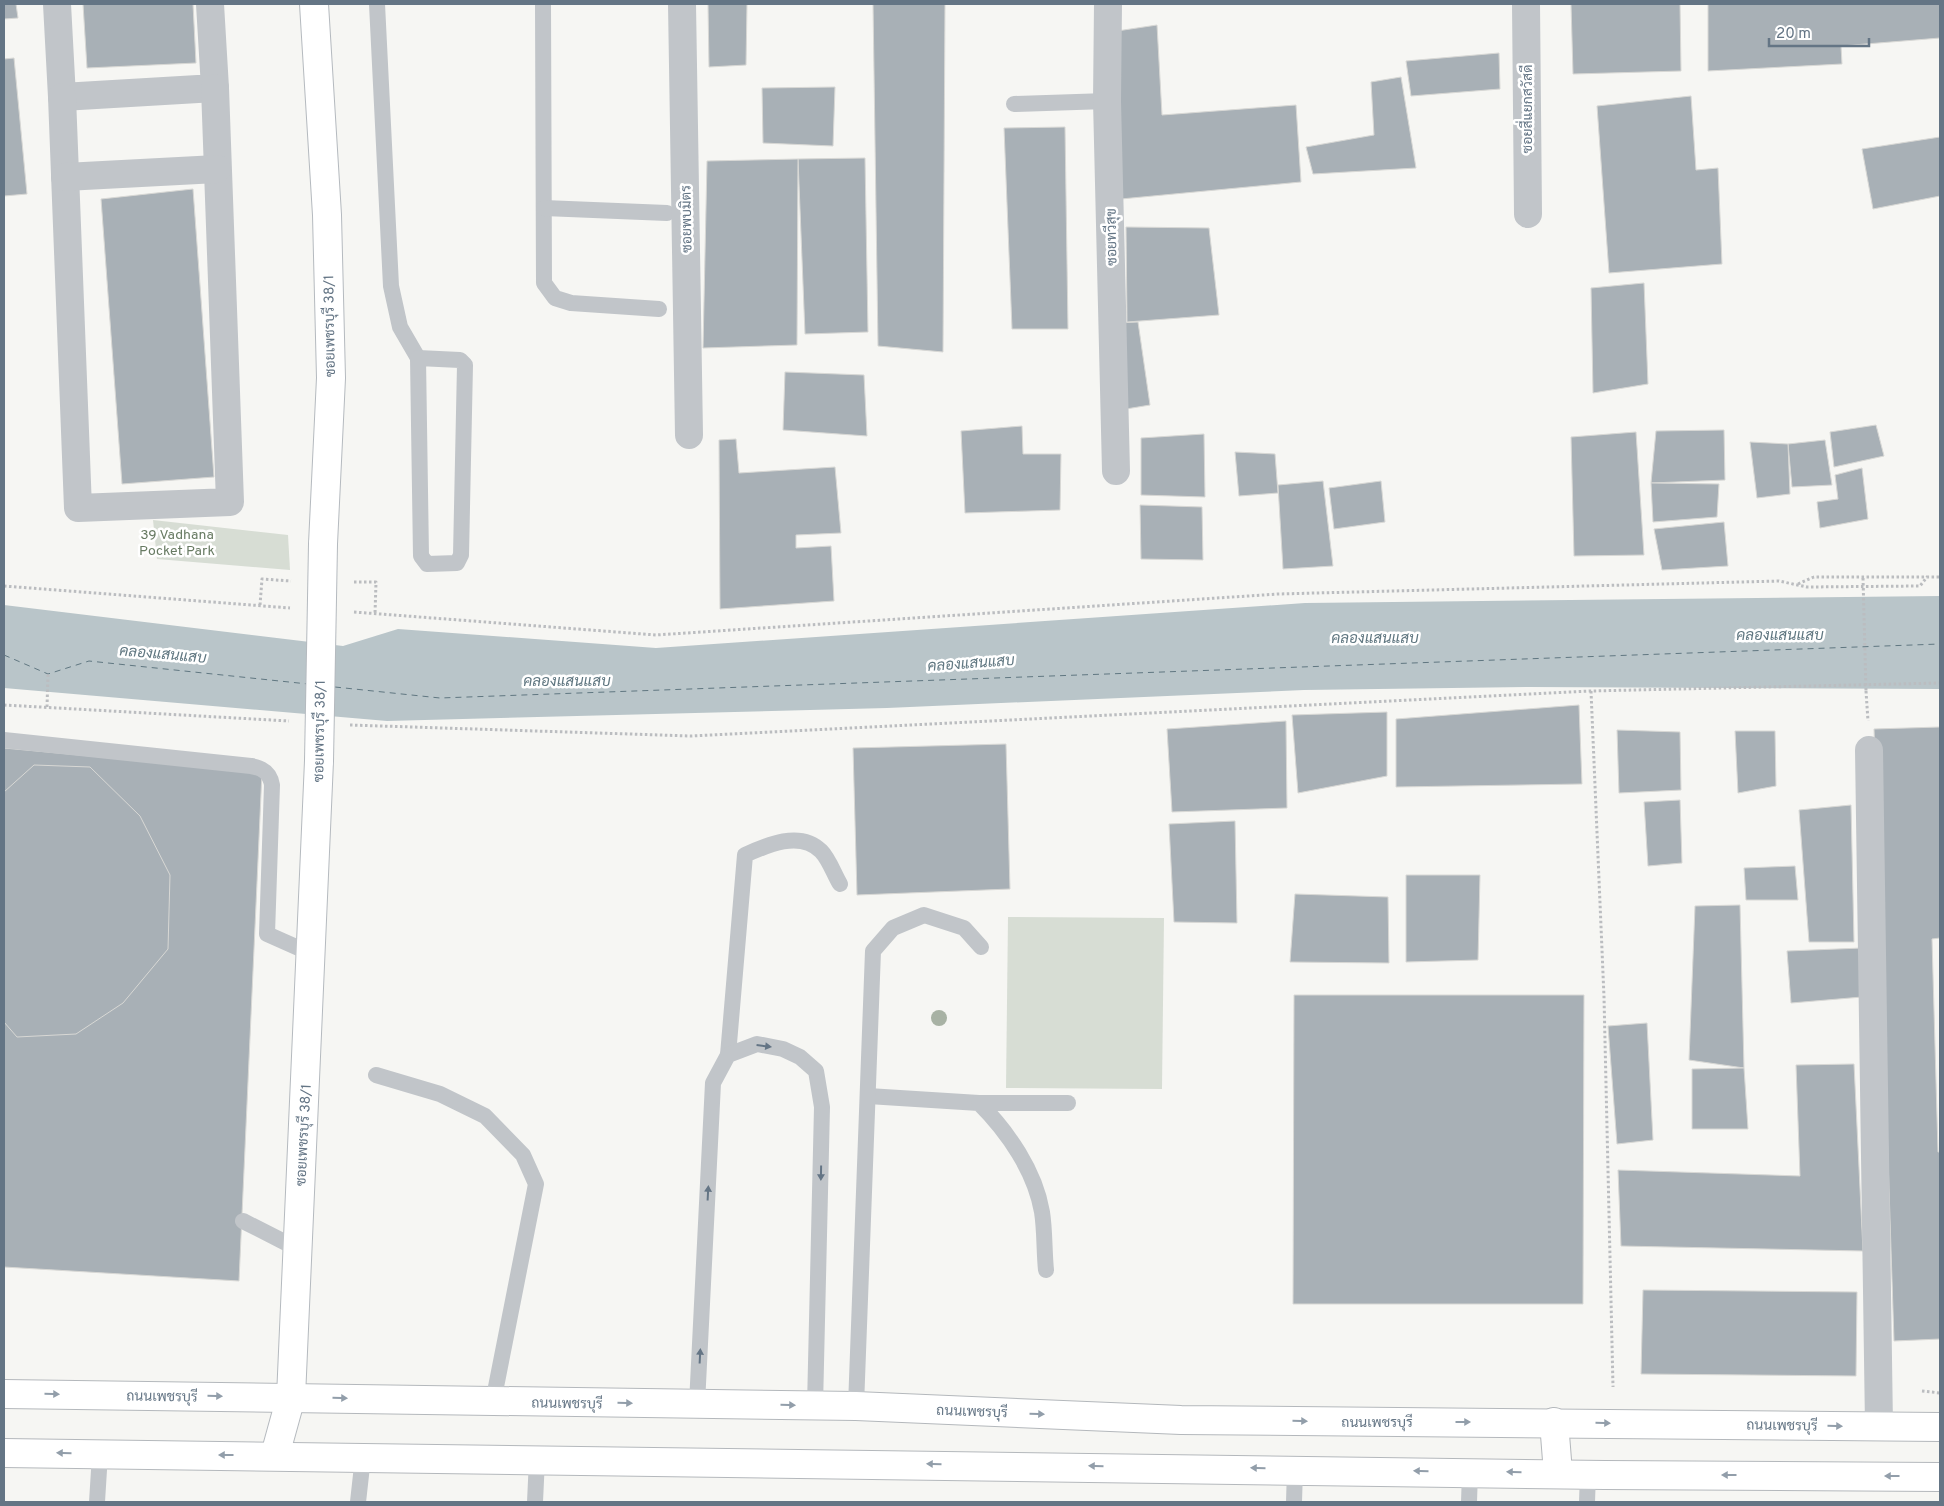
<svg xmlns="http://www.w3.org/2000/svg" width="1944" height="1506" font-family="Overpass,Sarabun,sans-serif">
  <rect width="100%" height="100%" fill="#f6f6f3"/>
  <g fill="#d7ddd4">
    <polygon points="153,520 288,535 290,570 157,559"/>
    <polygon points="1008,917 1164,918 1162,1089 1006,1088"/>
  </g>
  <polygon fill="#b9c5c9" points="1940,596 1940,689 1530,687 1304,690 887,708 387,721 4,688 4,605 343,646 398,629 656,648 1305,603"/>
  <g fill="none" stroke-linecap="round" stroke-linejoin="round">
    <g stroke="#607781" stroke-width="1" stroke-dasharray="6 5" stroke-linecap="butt">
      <polyline points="4,655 48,674 89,661 308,684"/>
      <polyline points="335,687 440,698 1940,644"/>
    </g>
  </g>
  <g fill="#a8b0b6" stroke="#d8d8d5">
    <polygon points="4,4 16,4 18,18 4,19"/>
    <polygon points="83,4 193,4 196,63 87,68"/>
    <polygon points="708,4 747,4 746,65 709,67"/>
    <polygon points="873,4 945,4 943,352 878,346"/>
    <polygon points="1571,4 1680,4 1681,71 1573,74"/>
    <polygon points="1708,4 1940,4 1940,38 1841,46 1842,64 1708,71"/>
    <polygon points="1157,25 1162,115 1296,105 1301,182 1121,199 1117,31"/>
    <polygon points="1499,53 1500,89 1411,96 1406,61"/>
    <polygon points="14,58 27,194 4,196 4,59"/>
    <polygon points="1401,77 1416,168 1313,174 1306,147 1374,135 1371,82"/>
    <polygon points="835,87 833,146 763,143 762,88"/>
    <polygon points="1691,96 1696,170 1718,168 1722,264 1609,273 1597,106"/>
    <polygon points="1065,127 1068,329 1012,329 1004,128"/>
    <polygon points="1940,137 1940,196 1873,209 1862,149"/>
    <polygon points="865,158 868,332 805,334 798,159"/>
    <polygon points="798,159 797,345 703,348 707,161"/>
    <polygon points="193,189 214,477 122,484 101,199"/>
    <polygon points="1126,227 1209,228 1219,315 1127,322"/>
    <polygon points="1644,283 1648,384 1593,393 1591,288"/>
    <polygon points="1138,322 1150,405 1126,409 1118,323"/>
    <polygon points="785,372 864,375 867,436 783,430"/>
    <polygon points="1876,425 1884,456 1834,467 1830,432"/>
    <polygon points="1022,426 1023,454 1061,454 1060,510 965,513 961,431"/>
    <polygon points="1724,430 1725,480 1651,483 1656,431"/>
    <polygon points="1636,432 1644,555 1574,556 1571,437"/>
    <polygon points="1204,434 1205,497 1141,495 1141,438"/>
    <polygon points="736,439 739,473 835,467 841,533 796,535 796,548 831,546 834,601 720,609 719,440"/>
    <polygon points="1825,440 1832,485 1792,487 1788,444"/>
    <polygon points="1750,442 1788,444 1790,494 1757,498"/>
    <polygon points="1235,452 1275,454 1278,493 1239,496"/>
    <polygon points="1862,468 1868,519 1820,528 1817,502 1838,499 1835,475"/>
    <polygon points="1323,481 1333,566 1283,569 1278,485"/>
    <polygon points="1381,481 1385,522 1334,529 1329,488"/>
    <polygon points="1651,483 1719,484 1717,517 1653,522"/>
    <polygon points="1140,505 1202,507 1203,560 1141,559"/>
    <polygon points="1724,522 1728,566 1662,570 1654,529"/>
    <polygon points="1579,705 1582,784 1396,787 1396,719"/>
    <polygon points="1387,712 1387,776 1298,793 1292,715"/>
    <polygon points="1286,721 1287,808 1172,812 1167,729"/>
    <polygon points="1940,727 1940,938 1932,939 1938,1152 1940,1152 1940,1339 1894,1341 1874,729"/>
    <polygon points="1617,730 1680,732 1681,790 1619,793"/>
    <polygon points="1735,731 1775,731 1776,786 1738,793"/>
    <polygon points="1006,744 1010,889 857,895 853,748"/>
    <polygon points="4,748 262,772 239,1281 4,1267"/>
    <polygon points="34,765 90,767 140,816 170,875 168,949 123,1003 76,1034 17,1037 4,1022 4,792"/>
    <polygon points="1680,800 1682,863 1648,866 1644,802"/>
    <polygon points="1851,805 1854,942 1809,942 1799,810"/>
    <polygon points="1235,821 1237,923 1174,922 1169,824"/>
    <polygon points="1795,866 1798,900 1746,900 1744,868"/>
    <polygon points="1406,875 1480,875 1478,960 1406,962"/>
    <polygon points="1295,894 1388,897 1389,963 1290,962"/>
    <polygon points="1740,905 1744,1068 1689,1060 1695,906"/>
    <polygon points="1862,948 1862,997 1791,1003 1787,951"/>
    <polygon points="1294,995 1584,995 1583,1304 1293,1304"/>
    <polygon points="1647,1023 1653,1140 1617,1144 1608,1026"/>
    <polygon points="1854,1064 1863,1251 1621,1246 1618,1170 1800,1176 1796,1065"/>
    <polygon points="1744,1068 1748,1129 1692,1129 1692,1069"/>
    <polygon points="1643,1290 1857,1292 1856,1376 1641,1374"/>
  </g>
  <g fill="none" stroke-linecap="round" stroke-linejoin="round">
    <defs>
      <g id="secondary">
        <polyline points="314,4 327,215 331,378 323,544"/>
        <polyline points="275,1455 291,1397 319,761"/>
      </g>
      <g id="primary">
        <polyline points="4,1394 856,1406 1181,1420 1940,1427"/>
        <polyline points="1554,1422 1558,1473"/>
        <polyline points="4,1453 1605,1475 1940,1477"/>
      </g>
    </defs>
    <use href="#secondary" stroke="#b5babf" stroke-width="30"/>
    <use href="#primary" stroke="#b4b8bc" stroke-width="30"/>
    <g stroke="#bbbdc0" stroke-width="3" stroke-dasharray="2.5 2.5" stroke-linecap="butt">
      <polyline points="354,582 376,582 375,614"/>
      <polyline points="1798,584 1814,577 1927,577"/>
      <polyline points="4,586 290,608"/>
      <polyline points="260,605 262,579 291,581"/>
      <polyline points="354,612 656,635 1278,594 1779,581 1807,587 1920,586 1927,577 1940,577"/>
      <polyline points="1591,691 1604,997 1613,1387"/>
      <polyline points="1866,691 1868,721"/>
      <polyline points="4,705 289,721"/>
      <polyline points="47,707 48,674"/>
      <polyline points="350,725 691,736 1591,691 1940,683"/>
      <polyline points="1922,1391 1940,1393"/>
    </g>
    <g stroke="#c1c5c9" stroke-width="16">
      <polyline points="377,4 391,286 400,327 418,358"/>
      <polyline points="543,4 544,283 555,298 571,303 659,309"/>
      <polyline points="1014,104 1107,101"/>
      <polyline points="544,208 667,213"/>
      <polygon points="418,358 460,360 465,365 461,555 457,563 427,564 421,556"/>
      <path d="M4,740L251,766C263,768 270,773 272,785L267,934L312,954"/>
      <path d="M728,1055L745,855C767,845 800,830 821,851C829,859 834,874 840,884"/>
      <polyline points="376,1075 440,1094 485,1116 523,1155 536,1184 493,1402"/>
      <path d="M868,1096L979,1103C1008,1132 1035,1171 1042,1212C1045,1231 1044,1251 1046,1270"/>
      <polyline points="979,1103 1068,1103"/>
      <polyline points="243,1221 298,1249"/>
      <polyline points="697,1404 713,1083 728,1055 757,1044 783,1049 800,1057 816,1071 822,1107 815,1406"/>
      <polyline points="856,1406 873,951 893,928 924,915 964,928 981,947"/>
      <polyline points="97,1502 100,1454"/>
      <polyline points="358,1502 363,1457"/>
      <polyline points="535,1502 537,1459"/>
      <polyline points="1294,1502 1295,1469"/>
      <polyline points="1469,1502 1470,1472"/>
      <polyline points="1587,1502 1588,1474"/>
    </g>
    <g stroke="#c1c5c9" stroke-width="28">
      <polyline points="57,4 62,97 215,88 210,4"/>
      <polyline points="682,4 689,435"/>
      <polyline points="1108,4 1107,101 1116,471"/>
      <polyline points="1526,4 1528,214"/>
      <polyline points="62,97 78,508 230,502 215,88"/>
      <polyline points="65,177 217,169"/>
      <polyline points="1869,750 1879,1426"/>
    </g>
    <use href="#secondary" stroke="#fff" stroke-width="28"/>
    <use href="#primary" stroke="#fff" stroke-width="28"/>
    <defs>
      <polyline id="secondary-bridge" points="319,761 323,544"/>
    </defs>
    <use href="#secondary-bridge" stroke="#b5babf" stroke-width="30" stroke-linecap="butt"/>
    <polyline stroke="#bbbdc0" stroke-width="3" stroke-dasharray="2.5 2.5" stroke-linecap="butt" points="1863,578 1866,691"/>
    <use href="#secondary-bridge" stroke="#fff" stroke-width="28"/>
  </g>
  <circle fill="#a8b2a4" cx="939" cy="1018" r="8"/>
  <defs><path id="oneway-solid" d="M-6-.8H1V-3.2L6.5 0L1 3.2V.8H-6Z" transform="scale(1.25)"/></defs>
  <g fill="#647585">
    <use href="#oneway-solid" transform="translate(764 1046) rotate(7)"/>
    <use href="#oneway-solid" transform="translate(821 1173) rotate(91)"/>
    <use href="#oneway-solid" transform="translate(708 1193) rotate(-87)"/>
    <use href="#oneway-solid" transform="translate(700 1356) rotate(-87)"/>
  </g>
  <g fill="#929eaa">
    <use href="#oneway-solid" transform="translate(52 1394) rotate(1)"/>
    <use href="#oneway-solid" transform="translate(215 1396) rotate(1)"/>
    <use href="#oneway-solid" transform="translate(340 1398) rotate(1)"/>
    <use href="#oneway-solid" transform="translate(625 1403) rotate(1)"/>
    <use href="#oneway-solid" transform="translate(788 1405) rotate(1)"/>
    <use href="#oneway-solid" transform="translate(1037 1414) rotate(2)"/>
    <use href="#oneway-solid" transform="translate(1300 1421) rotate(1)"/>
    <use href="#oneway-solid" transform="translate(1463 1422)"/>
    <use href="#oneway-solid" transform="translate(1603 1423) rotate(1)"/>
    <use href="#oneway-solid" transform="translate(1835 1426) rotate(1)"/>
    <use href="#oneway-solid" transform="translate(64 1453) rotate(-179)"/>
    <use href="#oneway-solid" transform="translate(226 1455) rotate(-180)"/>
    <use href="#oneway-solid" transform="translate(934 1464) rotate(-179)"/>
    <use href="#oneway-solid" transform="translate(1096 1466) rotate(-179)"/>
    <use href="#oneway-solid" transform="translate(1258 1468) rotate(-179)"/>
    <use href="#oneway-solid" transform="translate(1421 1471) rotate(-179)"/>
    <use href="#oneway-solid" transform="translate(1514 1472) rotate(-179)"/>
    <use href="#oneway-solid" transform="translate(1729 1475) rotate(-180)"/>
    <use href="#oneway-solid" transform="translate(1892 1476) rotate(-180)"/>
  </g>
  <g text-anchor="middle" stroke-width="5" stroke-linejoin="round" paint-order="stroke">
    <g font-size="14" fill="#647585" stroke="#fff">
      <text transform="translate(1527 109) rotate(-90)" y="5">ซอยสี่แยกสวัสดี</text>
      <text transform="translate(686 219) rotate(-91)" y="5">ซอยพบมิตร</text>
      <text transform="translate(1111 237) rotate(-91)" y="5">ซอยทวีสุข</text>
      <text transform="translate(329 326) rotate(-91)" y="5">ซอยเพชรบุรี 38/1</text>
      <text transform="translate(319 731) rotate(-89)" y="5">ซอยเพชรบุรี 38/1</text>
      <text transform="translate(303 1135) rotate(-87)" y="5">ซอยเพชรบุรี 38/1</text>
      <text transform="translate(162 1396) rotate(1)" y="5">ถนนเพชรบุรี</text>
      <text transform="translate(567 1403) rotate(1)" y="5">ถนนเพชรบุรี</text>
      <text transform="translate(972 1411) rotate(2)" y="5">ถนนเพชรบุรี</text>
      <text x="1377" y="1427">ถนนเพชรบุรี</text>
      <text transform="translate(1782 1425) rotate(1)" y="5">ถนนเพชรบุรี</text>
    </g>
    <g font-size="14" fill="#687b63" stroke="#fff">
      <text x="177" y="539">39 Vadhana<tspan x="177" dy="16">Pocket Park</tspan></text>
    </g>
    <g font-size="15" font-style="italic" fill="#607781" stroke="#fff">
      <text x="1780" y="640">คลองแสนแสบ</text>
      <text x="1375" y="643">คลองแสนแสบ</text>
      <text transform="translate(163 654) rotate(5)" y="5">คลองแสนแสบ</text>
      <text transform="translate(971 663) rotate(-4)" y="5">คลองแสนแสบ</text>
      <text x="567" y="686">คลองแสนแสบ</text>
    </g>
  </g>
  <rect width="1944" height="1506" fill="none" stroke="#647585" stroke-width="10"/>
  <path d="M1769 38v8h100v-8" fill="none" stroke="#647585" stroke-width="2.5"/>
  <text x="1776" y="38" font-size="15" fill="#647585" stroke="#ffffff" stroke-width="4" paint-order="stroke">20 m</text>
</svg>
